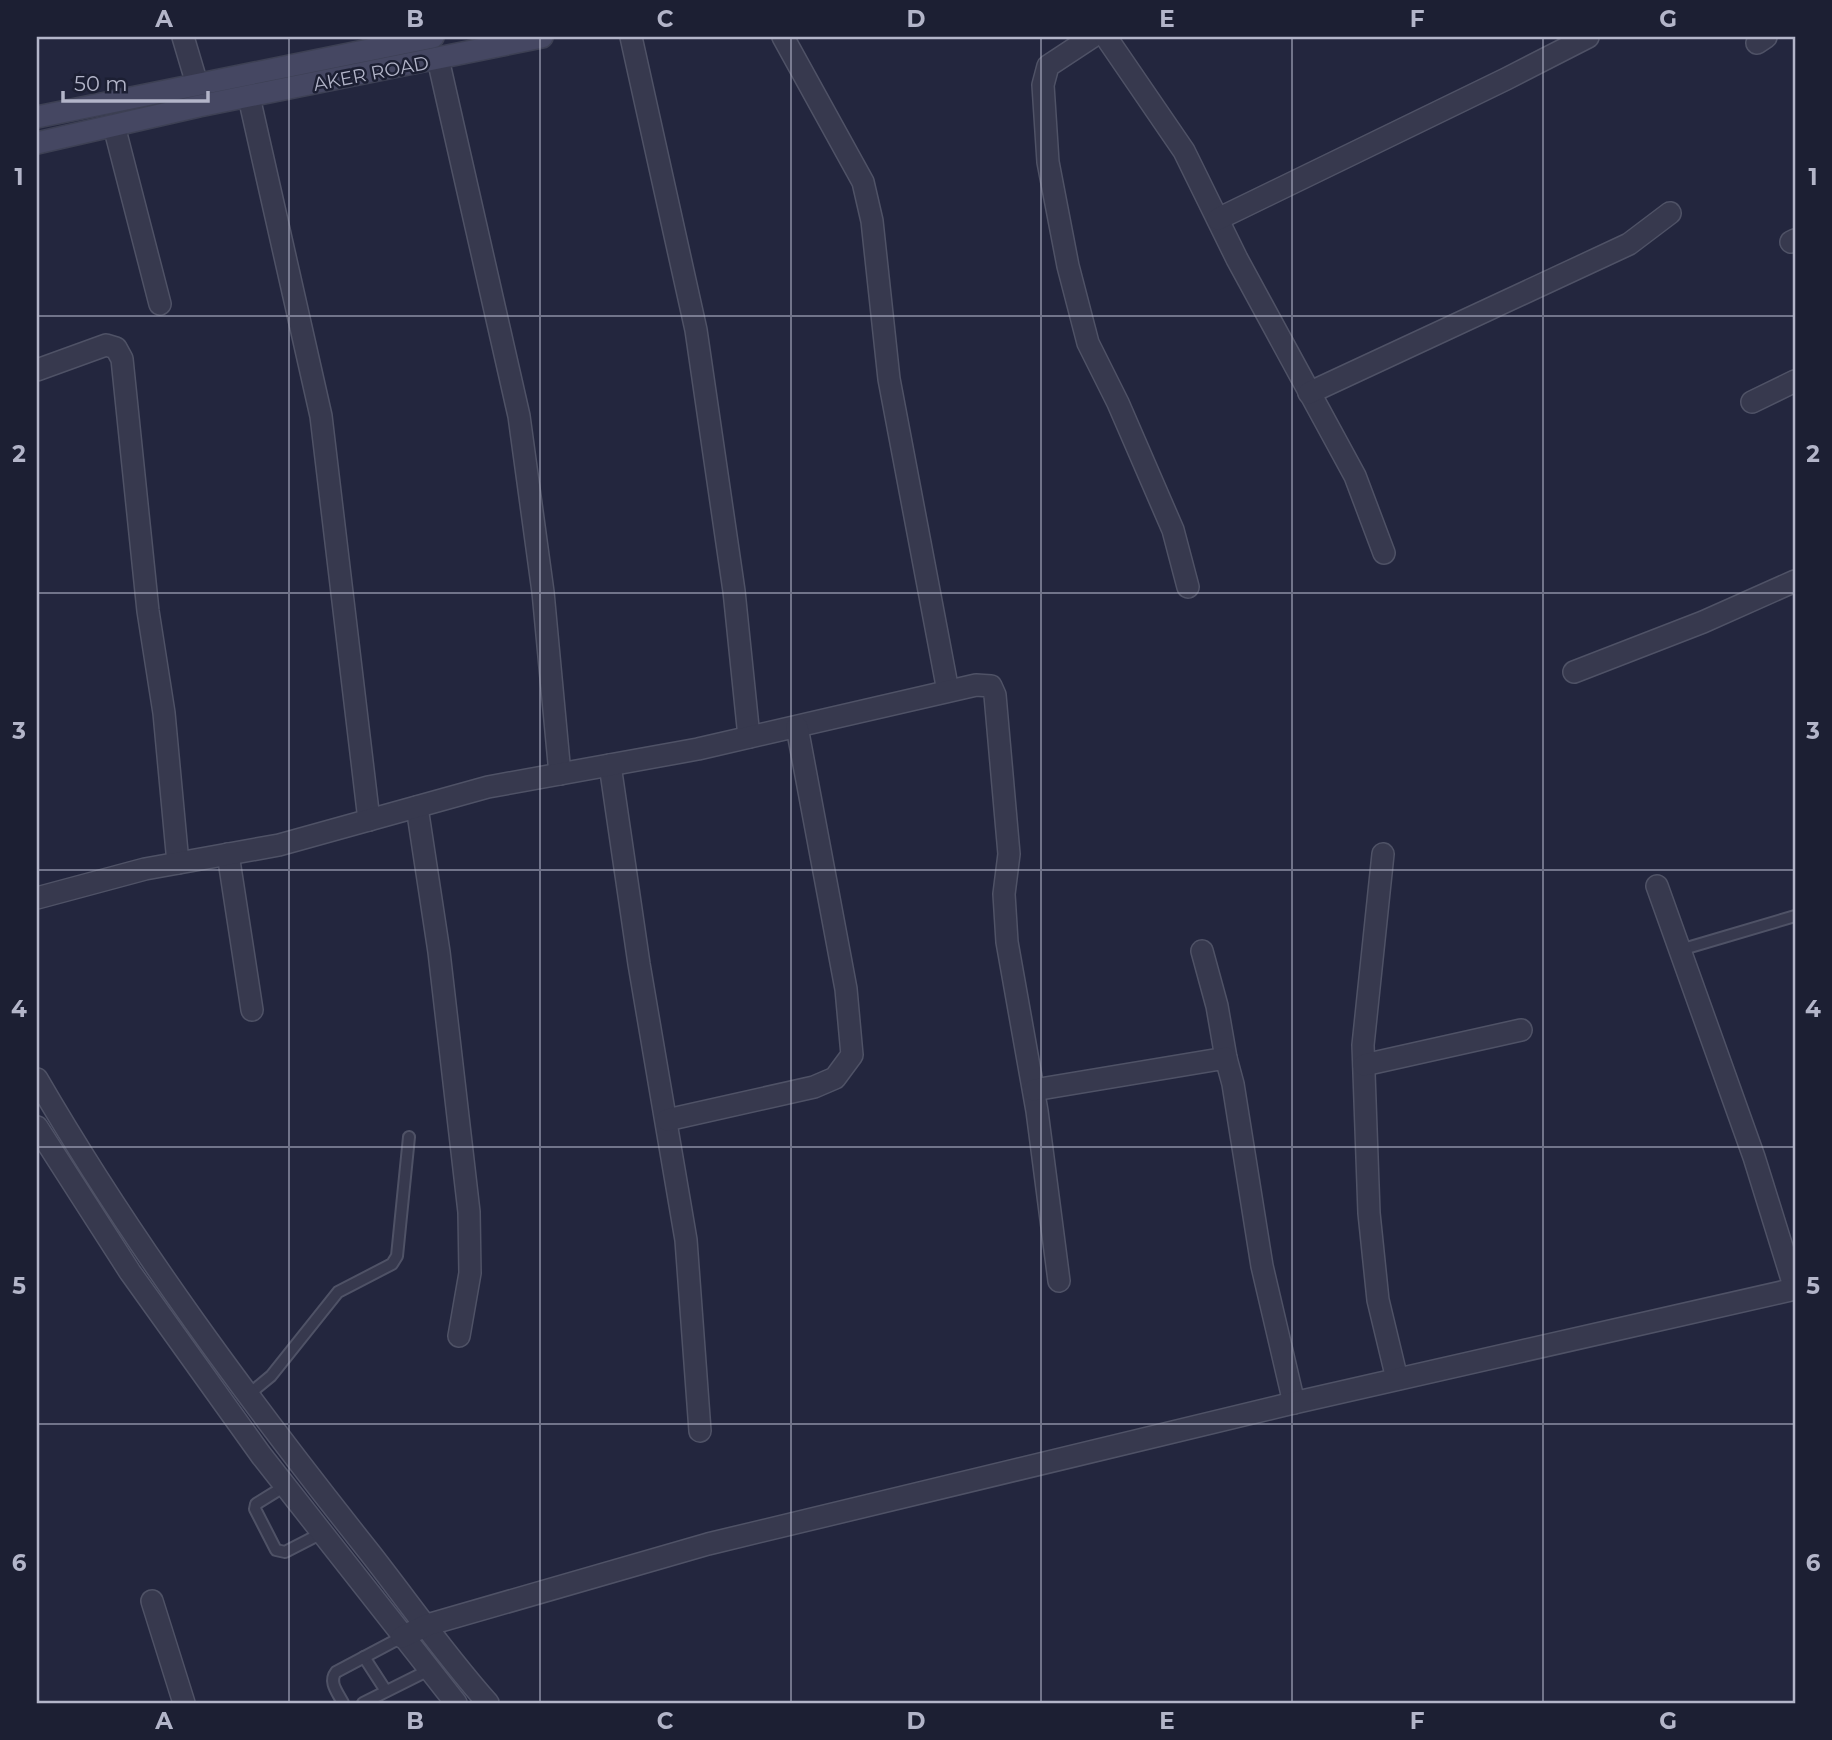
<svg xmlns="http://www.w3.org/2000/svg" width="1832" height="1740" font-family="Montserrat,sans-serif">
  <rect width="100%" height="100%" fill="#23263e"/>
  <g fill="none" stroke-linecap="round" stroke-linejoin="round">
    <defs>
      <g id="lane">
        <polyline points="1680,950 1795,916"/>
        <polyline points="248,1395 271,1376 338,1292 392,1264 397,1256 409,1137"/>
        <polyline points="285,1486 256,1504 255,1509 276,1550 285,1552 322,1533"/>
        <polyline points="364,1657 386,1691"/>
        <path d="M343,1703C338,1693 328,1682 336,1672L402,1637"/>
        <polyline points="363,1703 429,1670"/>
      </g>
      <g id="street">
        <polyline points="183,37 197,84"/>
        <polyline points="631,37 696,330 734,591 749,737"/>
        <polyline points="783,37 863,182 872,221 889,379 948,691"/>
        <polyline points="1092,37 1048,66 1043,85 1048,162 1068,266 1088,343 1118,403 1173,530 1188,587"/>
        <polyline points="1106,37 1184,151 1237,259 1355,476 1384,553"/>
        <polyline points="1757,43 1766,37"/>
        <polyline points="438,59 519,416 543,592 560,774"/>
        <polyline points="249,97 321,416 369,820"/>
        <polyline points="114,126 160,304"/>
        <polyline points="1218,219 1506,79 1588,37"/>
        <polyline points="1791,242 1795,240"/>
        <polyline points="37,370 106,345 116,348 122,359 148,611 164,713 178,863"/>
        <polyline points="1309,393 1629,244 1670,213"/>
        <polyline points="1752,402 1795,381"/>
        <polyline points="1574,672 1703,622 1795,581"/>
        <polyline points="610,765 639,964 686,1240 700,1431"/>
        <polyline points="417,807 439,952 469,1212 470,1273 459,1336"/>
        <polyline points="228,854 252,1010"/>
        <polyline points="1383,854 1363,1045 1369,1213 1378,1300 1397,1379"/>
        <polyline points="1657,886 1754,1157 1795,1289"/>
        <polyline points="37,898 145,869 279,845 488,787 698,749 976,685 991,686 995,695 1009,854 1004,894 1007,942 1037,1111 1059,1281"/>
        <polyline points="1202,951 1217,1006 1226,1058"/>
        <polyline points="1364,1065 1521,1030"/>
        <path d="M37,1079C134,1246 250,1402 370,1553C409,1603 446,1656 488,1703"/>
        <polyline points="1034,1090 1226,1058 1233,1084 1262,1266 1294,1403"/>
        <polyline points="667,1120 814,1087 835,1078 852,1055 846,989 797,727"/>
        <polyline points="37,1127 130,1272 261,1455 456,1703"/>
        <polyline points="152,1601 184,1703"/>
        <polyline points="402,1637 427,1625 708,1544 1289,1404 1795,1289"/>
      </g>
      <g id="secondary">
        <polyline points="37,117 433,37"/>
        <polyline points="37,143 199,106 542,37"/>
      </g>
    </defs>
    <use href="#lane" stroke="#4f5266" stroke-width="14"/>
    <use href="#street" stroke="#4f5266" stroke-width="24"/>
    <use href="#secondary" stroke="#3d4054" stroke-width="24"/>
    <use href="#lane" stroke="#37394e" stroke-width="10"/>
    <use href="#street" stroke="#37394e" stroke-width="21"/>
    <use href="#secondary" stroke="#454762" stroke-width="21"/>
  </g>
  <path fill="none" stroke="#b3b5c9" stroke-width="2" stroke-opacity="0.55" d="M289,37V1703M540,37V1703M791,37V1703M1041,37V1703M1292,37V1703M1543,37V1703M37,316H1795M37,593H1795M37,870H1795M37,1147H1795M37,1424H1795"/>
  <g text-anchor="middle" stroke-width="5" stroke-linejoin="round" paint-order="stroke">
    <g font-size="19" fill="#b3b5c9" stroke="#1c1f33">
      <text transform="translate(371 73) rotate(-11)" y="7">AKER ROAD</text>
    </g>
  </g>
  <rect width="1832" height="1740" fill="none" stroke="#1c1f33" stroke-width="77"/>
  <path d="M63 91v10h145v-10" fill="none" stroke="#b3b5c9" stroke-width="3.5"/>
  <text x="74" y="91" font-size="21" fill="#b3b5c9" stroke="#1c1f33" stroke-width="5" paint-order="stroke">50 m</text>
  <rect x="38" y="38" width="1756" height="1664" fill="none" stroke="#b3b5c9" stroke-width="2.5"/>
  <g font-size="23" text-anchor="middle" font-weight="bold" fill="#b3b5c9">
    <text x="164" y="27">A</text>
    <text x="415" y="27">B</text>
    <text x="665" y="27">C</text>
    <text x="916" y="27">D</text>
    <text x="1167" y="27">E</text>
    <text x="1417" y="27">F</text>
    <text x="1668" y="27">G</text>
    <text x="19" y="185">1</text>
    <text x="1813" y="185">1</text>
    <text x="19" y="462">2</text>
    <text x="1813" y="462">2</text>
    <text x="19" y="739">3</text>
    <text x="1813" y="739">3</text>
    <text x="19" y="1017">4</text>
    <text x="1813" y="1017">4</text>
    <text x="19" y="1294">5</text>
    <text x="1813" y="1294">5</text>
    <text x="19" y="1571">6</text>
    <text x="1813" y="1571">6</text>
    <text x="164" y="1729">A</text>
    <text x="415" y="1729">B</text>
    <text x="665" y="1729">C</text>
    <text x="916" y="1729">D</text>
    <text x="1167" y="1729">E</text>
    <text x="1417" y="1729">F</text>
    <text x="1668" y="1729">G</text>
  </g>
</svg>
